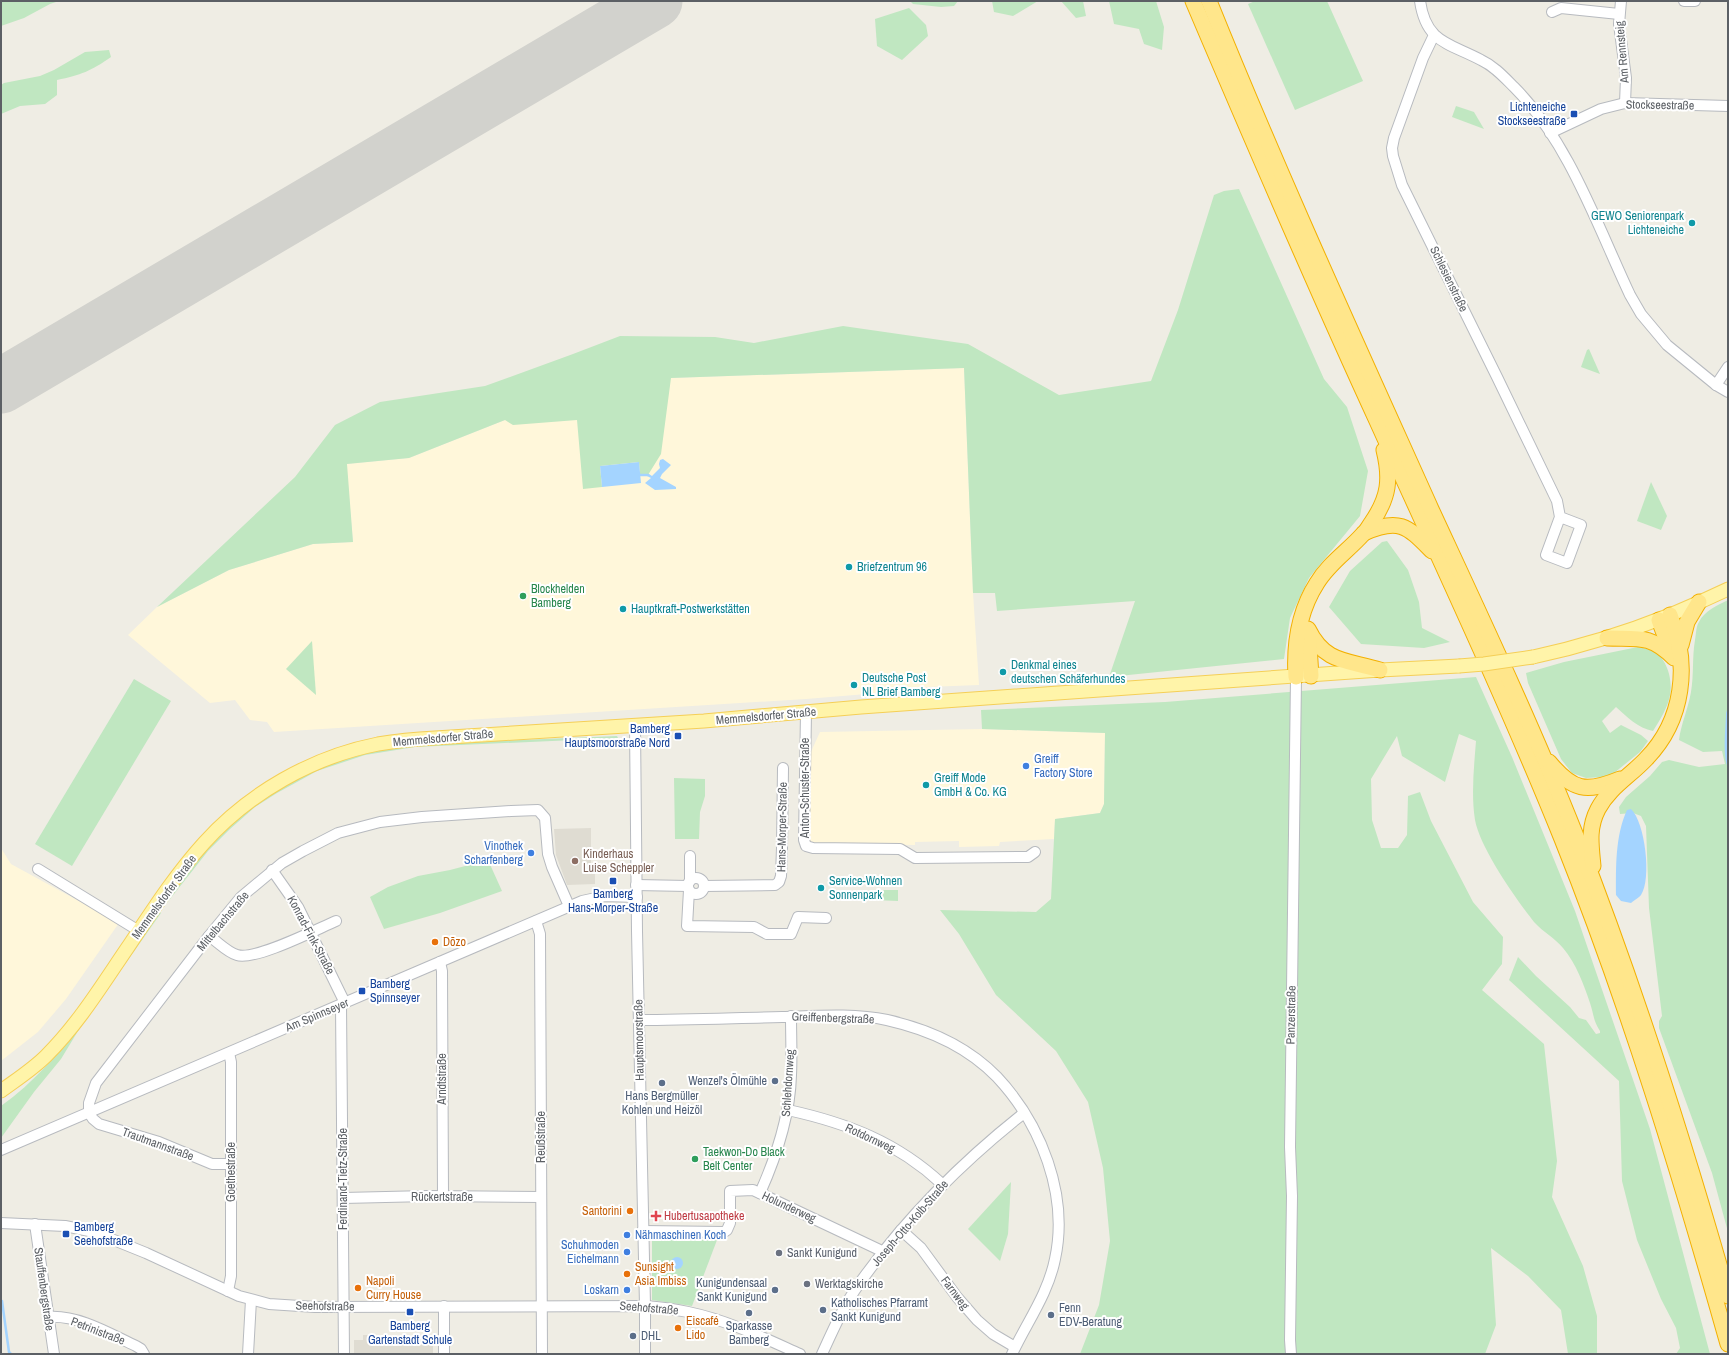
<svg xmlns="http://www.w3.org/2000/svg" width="1729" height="1355" font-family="'Archivo Narrow',sans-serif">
  <rect width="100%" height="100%" fill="#efede4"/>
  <g fill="#fff7da">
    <polygon points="964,368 973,593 979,685 927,687 903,691 806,699 274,732 267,722 250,720 235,700 210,703 128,635 157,607 229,570 313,544 353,542 346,464 409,458 505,420 671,378"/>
    <polygon points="982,729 1105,733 1104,804 1100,813 1055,819 1054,839 1000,842 999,846 959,847 959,841 915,842 915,845 809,843 810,754 820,732"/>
    <polygon points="1,848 11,864 119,923 66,999 38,1032 1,1061"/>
  </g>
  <g fill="#dfdcd2">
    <polygon points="591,828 591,870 595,870 595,884 567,885 556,855 554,829"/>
    <polygon points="363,1335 375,1335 375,1341 433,1341 433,1354 354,1354 354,1340 363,1340"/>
  </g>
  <g fill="#c0e7c1">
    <polygon points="1,1 59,1 50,4 24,18 1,26"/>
    <polygon points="910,1 958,1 954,6 941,7 913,4"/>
    <polygon points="992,1 1038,1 1013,16 994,12"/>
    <polygon points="1061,1 1083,1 1086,16 1076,18"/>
    <polygon points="1109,1 1156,1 1164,27 1162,50 1144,44 1139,29 1114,24"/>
    <polygon points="1255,1 1327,1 1363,81 1295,110 1248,4"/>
    <polygon points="909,8 926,25 928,36 902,60 877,46 875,19"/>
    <path d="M109,50L111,57C91,71 81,75 57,80V95L45,104L20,106L1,114V85L4,83L40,76L54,70L85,52Z"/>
    <polygon points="1456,106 1474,112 1484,129 1452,117"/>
    <polygon points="1239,189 1324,379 1347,407 1368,471 1360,516 1309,578 1290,618 1284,659 1109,677 1135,601 997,611 995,593 973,593 964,368 671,378 661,454 648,475 640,475 639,462 600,466 602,487 583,489 577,420 513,425 505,420 409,458 347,464 353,542 313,544 229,570 157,607 295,477 335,425 380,402 485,386 573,354 620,336 715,337 754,343 843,326 968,344 1059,395 1151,381 1178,310 1214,195 1224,191"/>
    <polygon points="1589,349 1600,374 1581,367 1587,350"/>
    <polygon points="1651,482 1667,516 1661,530 1637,521"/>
    <polygon points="1387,541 1408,570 1419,602 1422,628 1450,642 1424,648 1361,644 1329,607 1350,571 1382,542"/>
    <path d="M1728,600V1232L1712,1173L1659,1028V1021L1662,1016L1649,908L1646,826L1641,816L1633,813L1620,814L1619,807L1626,797L1650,776L1662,762L1669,760L1699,767L1725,764L1722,751L1703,752L1679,740C1681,724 1688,709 1691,692C1694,675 1692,657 1695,640C1696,635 1696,626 1699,622C1704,611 1718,605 1728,600Z"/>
    <polygon points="312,641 316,695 286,669"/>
    <path d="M1638,647C1643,648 1649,649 1653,651C1667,658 1673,680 1670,695C1668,707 1660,720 1653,731C1638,728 1627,717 1616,707L1602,721L1610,733L1621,725L1641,735L1648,741L1640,752L1614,773L1603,777L1586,778L1572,773L1561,759L1528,683L1526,673L1564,662Z"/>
    <path d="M1476,677L1512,757L1575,911L1650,1129L1710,1354H1676L1680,1348L1676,1328L1661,1299L1637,1240L1622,1181L1619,1081L1509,980L1518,957L1536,976L1570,1007L1579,1018L1586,1020L1596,1034L1600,1033V1031C1593,1020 1594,1015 1590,1003C1584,985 1576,963 1563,948C1555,938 1543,932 1534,922C1516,899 1480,848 1475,820C1471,794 1474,767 1476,741L1459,734L1445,782L1402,756L1397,736L1371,779L1372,820L1381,848H1398L1407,835L1408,796L1420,792L1431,821L1473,902L1503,937L1502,964L1482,990L1544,1044L1557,1161L1552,1197L1583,1266L1597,1316V1354H1568L1561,1310L1528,1276L1491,1248L1496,1325L1485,1354H1080L1099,1305L1110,1241L1103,1168L1088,1102L1056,1051L996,995L959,934L940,910L1036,912L1051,899L1055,819L1100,813L1104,804L1105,733L982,729L981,710L1165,702Z"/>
    <polygon points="134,679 171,701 72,866 35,844"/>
    <path d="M617,736L618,738L415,747L365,755L317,771L277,793L255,807L230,829L208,851L163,908L161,907C179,882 198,855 220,833C277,780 342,753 419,744Z"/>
    <polygon points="674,778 705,779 705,796 700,812 699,839 675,839"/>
    <polygon points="488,860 502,891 440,913 384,929 370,897 388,887 418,876 450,870"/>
    <polygon points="874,890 898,890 898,901 874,900"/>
    <path d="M159,911L161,913L78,1031L61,1059L34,1092L1,1138V1106C66,1060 114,976 159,911Z"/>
    <polygon points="1011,1182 1008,1234 1000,1261 968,1229"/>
    <polygon points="652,1239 717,1240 692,1306 652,1300"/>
  </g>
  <g fill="#a4d4ff">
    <polygon points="663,459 671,465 662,474 660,478 676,487 676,489 655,490 645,483 651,478 647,476 649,474 652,476 660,468 659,464 660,460"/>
    <polygon points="639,462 641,483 602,487 600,466"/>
    <path d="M1728,707V768C1722,756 1726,726 1726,713Z"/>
    <path d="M1631,809C1645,822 1652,879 1641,895C1639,898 1634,900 1631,903L1621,901L1616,895C1616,868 1615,836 1627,810Z"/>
    <circle cx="677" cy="1263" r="6"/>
  </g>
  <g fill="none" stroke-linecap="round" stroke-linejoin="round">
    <g stroke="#a4d4ff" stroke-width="2.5">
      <polyline points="640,475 648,475"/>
      <polyline points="2,1301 9,1352 11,1354"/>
    </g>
    <polyline stroke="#d2d2cd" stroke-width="55" points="1,386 655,1"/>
    <defs>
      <g id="minor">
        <path d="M1420,1C1426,43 1449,43 1481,60C1494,66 1504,77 1514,87C1569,142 1597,225 1630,295L1641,314L1667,345L1716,385L1728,392"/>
        <polyline points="1621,1 1619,24 1626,78 1625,103"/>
        <polyline points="1684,1 1695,1"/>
        <polyline points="1552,12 1561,8 1619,14"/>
        <polyline points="1434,35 1423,58 1394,138 1392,148 1393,156 1402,185 1497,377 1557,501 1560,517 1546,555 1567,563 1581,525 1560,517"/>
        <polyline points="1550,133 1601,109 1625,103 1728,106"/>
        <polyline points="1716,385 1728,367"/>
        <polyline points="806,712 804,840 806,846 813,848 900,849 915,858 1028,857 1035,852"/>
        <polyline points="635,726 637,931 645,1306 645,1354"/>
        <polyline points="690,856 690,881"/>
        <polyline points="38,869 139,931"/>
        <polyline points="272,870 298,907 345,1003"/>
        <circle cx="696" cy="886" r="8"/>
        <polyline points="636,885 688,886"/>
        <polyline points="704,886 775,885 779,882 781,876 782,848 783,768"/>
        <polyline points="689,890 687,926 754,927 767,934 791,934 798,917 826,918"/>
        <polyline points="536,921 540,934 542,1354"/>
        <path d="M209,936C218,942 227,952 237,955C255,961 317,929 336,921"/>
        <polyline points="440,962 442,971 443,1196"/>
        <polyline points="341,1005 344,1354"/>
        <path d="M639,1020C686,1020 734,1018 782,1017C816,1016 853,1013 887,1020C927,1029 968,1047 997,1077C1041,1124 1069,1195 1055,1259C1048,1294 1027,1322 1012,1354"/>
        <path d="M788,1110C847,1123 897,1142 942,1184"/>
        <polyline points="89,1113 89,1103 96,1083 209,936 241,897 282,863 303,851 338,833 380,822 422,817 511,811 538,810 545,818 548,854 552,867 569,906"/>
        <polyline points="89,1113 93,1119 99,1124 159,1142 212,1164 231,1164"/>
        <polyline points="1,1150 582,901 605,896 637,897"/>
        <path d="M760,1193C777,1155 790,1116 791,1075C792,1055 791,1036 791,1016"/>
        <polyline points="343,1198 428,1196 541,1197"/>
        <path d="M1,1223L65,1226L94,1232L146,1253L239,1296L269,1304L315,1307L645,1306C659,1307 674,1309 688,1312C727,1320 764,1338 800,1354"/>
        <polyline points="35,1224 54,1354"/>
        <polyline points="901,1230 921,1248 957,1297 977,1320 993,1334 1015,1347"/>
        <polyline points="642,1231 724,1232 727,1230 730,1223 730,1191 753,1190 884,1252"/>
        <polyline points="228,1291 231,1276 231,1062 229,1053"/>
        <polyline points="444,1306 444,1354"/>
        <path d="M49,1317C79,1315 110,1334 136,1346L141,1349L144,1354"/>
        <polyline points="248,1354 251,1300"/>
        <path d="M822,1354C833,1330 844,1305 859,1284C905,1219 962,1162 1024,1113"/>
        <polyline points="1291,1354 1290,1340 1292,1196 1290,1147 1296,677"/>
      </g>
      <g id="major">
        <path d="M1533,657C1580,647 1625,633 1670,615C1689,607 1709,598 1728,589"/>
        <path d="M1,1091C16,1080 33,1069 46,1056C79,1023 102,985 128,947C152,911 175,875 204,843C249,793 312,757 378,744C396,741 416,739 435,738L704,721L861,707L1380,670L1459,666"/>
      </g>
      <g id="highway">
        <path d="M1193,1C1253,142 1313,282 1377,421C1440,560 1505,698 1562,839C1628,1004 1680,1174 1728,1344"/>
        <path d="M1209,1C1278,172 1355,340 1431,509C1481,617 1532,725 1576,836C1635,986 1684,1141 1728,1296"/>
        <path d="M1364,533C1400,517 1408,527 1432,551"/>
        <polyline points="1659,620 1672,654"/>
        <path d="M1308,629C1325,664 1348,660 1380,670"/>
        <polyline points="1308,631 1311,676"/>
        <path d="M1607,638C1638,639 1650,634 1674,658"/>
        <polyline points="1681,645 1687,622 1699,602"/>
        <path d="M1296,677C1294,644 1299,611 1317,583C1329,563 1348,551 1363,534C1367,531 1369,526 1372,522C1389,497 1391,479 1384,450"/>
        <path d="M1549,762C1573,791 1586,793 1620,779"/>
        <path d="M1593,866C1591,845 1588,828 1598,809C1609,788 1630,776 1646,759C1684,720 1690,664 1670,615"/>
      </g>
    </defs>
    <use href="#minor" stroke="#b7babf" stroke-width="12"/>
    <use href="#major" stroke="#f5cf57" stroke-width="15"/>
    <use href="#highway" stroke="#f3b000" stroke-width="17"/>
    <use href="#minor" stroke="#fff" stroke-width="10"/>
    <use href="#major" stroke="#fff4a9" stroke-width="13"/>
    <use href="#highway" stroke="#ffe68b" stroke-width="15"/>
    <defs>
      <polyline id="major-bridge" points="1459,666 1484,664 1533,657"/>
    </defs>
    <use href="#major-bridge" stroke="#f5cf57" stroke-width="15" stroke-linecap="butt"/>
    <use href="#major-bridge" stroke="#fff4a9" stroke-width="13"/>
  </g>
  <g fill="#1a4fb4" stroke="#fff" stroke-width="1.5">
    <rect x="1570" y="110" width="8" height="8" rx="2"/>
    <rect x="674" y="732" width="8" height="8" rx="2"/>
    <rect x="609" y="877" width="8" height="8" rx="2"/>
    <rect x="358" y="987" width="8" height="8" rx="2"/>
    <rect x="62" y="1230" width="8" height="8" rx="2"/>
    <rect x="406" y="1308" width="8" height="8" rx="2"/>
  </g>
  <g fill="#0f9aa8" stroke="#fff" stroke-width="1.5">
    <circle cx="1692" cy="223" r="4"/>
    <circle cx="849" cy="567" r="4"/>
    <circle cx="623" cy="609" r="4"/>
    <circle cx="1003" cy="672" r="4"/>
    <circle cx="854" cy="685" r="4"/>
    <circle cx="926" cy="785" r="4"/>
    <circle cx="821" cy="888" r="4"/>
  </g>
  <g fill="#2e9e5b" stroke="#fff" stroke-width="1.5">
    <circle cx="523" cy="596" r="4"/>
    <circle cx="695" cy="1159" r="4"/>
  </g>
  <g fill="#3f7fe0" stroke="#fff" stroke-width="1.5">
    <circle cx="1026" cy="766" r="4"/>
    <circle cx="531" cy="853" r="4"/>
    <circle cx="627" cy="1235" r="4"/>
    <circle cx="627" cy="1252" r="4"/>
    <circle cx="627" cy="1290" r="4"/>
  </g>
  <circle fill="#8d6e63" stroke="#fff" stroke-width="1.5" cx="575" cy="861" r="4"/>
  <g fill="#e8710a" stroke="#fff" stroke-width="1.5">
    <circle cx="435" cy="942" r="4"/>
    <circle cx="630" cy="1211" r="4"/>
    <circle cx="627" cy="1274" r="4"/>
    <circle cx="358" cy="1288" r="4"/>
    <circle cx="678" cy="1328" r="4"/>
  </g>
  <g fill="#5c6f8a" stroke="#fff" stroke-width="1.5">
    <circle cx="775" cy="1081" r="4"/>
    <circle cx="662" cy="1083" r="4"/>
    <circle cx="775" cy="1290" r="4"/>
    <circle cx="823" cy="1310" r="4"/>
    <circle cx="749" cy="1313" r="4"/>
    <circle cx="1051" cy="1315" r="4"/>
    <circle cx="633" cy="1336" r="4"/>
  </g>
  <path fill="#e0444e" stroke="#fff" stroke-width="1.5" d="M654 1210h4v4h4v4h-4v4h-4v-4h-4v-4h4z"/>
  <g fill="#6b7280" stroke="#fff" stroke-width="1.5">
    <circle cx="779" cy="1253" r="4"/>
    <circle cx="807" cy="1284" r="4"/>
  </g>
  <g text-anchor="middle" stroke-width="4" stroke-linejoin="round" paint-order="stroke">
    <g font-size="12" fill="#5c6065" stroke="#fff">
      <text transform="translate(1622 52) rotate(-95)" y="4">Am Rennsteig</text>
      <text transform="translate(1660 105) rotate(1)" y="4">Stockseestraße</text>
      <text transform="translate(1449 279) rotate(64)" y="4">Schlesienstraße</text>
      <text transform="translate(766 716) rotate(-5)" y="4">Memmelsdorfer Straße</text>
      <text transform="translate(443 738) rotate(-5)" y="4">Memmelsdorfer Straße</text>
      <text transform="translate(805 788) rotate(-90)" y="4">Anton-Schuster-Straße</text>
      <text transform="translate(782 827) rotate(-89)" y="4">Hans-Morper-Straße</text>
      <text transform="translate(164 897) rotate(-54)" y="4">Memmelsdorfer Straße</text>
      <text transform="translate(223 921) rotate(-50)" y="4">Mittelbachstraße</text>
      <text transform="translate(311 935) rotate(62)" y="4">Konrad-Fink-Straße</text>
      <text transform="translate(317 1015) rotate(-23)" y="4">Am Spinnseyer</text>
      <text transform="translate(1291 1015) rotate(-89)" y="4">Panzerstraße</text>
      <text transform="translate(833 1018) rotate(2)" y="4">Greiffenbergstraße</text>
      <text transform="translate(639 1040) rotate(-91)" y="4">Hauptsmoorstraße</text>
      <text transform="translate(442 1079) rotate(-90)" y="4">Arndtstraße</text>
      <text transform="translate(788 1083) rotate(-86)" y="4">Schlehdornweg</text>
      <text transform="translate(541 1137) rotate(-90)" y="4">Reußstraße</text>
      <text transform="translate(870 1138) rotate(25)" y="4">Rotdornweg</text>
      <text transform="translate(158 1144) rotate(20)" y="4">Trautmannstraße</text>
      <text transform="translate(231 1172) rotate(-90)" y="4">Goethestraße</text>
      <text transform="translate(343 1179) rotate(-90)" y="4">Ferdinand-Tietz-Straße</text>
      <text x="442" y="1201">Rückertstraße</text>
      <text transform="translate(789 1207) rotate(25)" y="4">Holunderweg</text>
      <text transform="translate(910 1223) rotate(-49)" y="4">Joseph-Otto-Kolb-Straße</text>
      <text transform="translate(44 1289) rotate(82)" y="4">Stauffenbergstraße</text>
      <text transform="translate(955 1293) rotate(53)" y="4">Farnweg</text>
      <text transform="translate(325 1306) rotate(1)" y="4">Seehofstraße</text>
      <text transform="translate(649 1308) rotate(5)" y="4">Seehofstraße</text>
      <text transform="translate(98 1331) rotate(21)" y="4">Petrinistraße</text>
    </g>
    <g font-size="12" fill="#164399" stroke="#fff" text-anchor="end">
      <text x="1566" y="111">Lichteneiche<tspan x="1566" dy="14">Stockseestraße</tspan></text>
      <text x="670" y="733">Bamberg<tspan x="670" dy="14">Hauptsmoorstraße Nord</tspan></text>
      <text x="613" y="898" text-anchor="middle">Bamberg<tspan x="613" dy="14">Hans-Morper-Straße</tspan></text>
      <text x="370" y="988" text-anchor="start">Bamberg<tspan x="370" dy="14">Spinnseyer</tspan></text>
      <text x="74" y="1231" text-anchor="start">Bamberg<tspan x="74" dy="14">Seehofstraße</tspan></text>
      <text x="410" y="1330" text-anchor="middle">Bamberg<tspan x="410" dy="14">Gartenstadt Schule</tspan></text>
    </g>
    <g font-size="12" fill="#0d838f" stroke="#fff" text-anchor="start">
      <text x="1684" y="220" text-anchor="end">GEWO Seniorenpark<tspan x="1684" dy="14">Lichteneiche</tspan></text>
      <text x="857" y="571">Briefzentrum 96</text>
      <text x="631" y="613">Hauptkraft-Postwerkstätten</text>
      <text x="1011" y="669">Denkmal eines<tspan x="1011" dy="14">deutschen Schäferhundes</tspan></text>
      <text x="862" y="682">Deutsche Post<tspan x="862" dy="14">NL Brief Bamberg</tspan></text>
      <text x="934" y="782">Greiff Mode<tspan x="934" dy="14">GmbH &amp; Co. KG</tspan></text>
      <text x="829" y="885">Service-Wohnen<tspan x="829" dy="14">Sonnenpark</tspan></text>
    </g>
    <g font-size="12" fill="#27864d" stroke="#fff" text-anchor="start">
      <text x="531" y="593">Blockhelden<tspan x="531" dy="14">Bamberg</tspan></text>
      <text x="703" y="1156">Taekwon-Do Black<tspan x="703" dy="14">Belt Center</tspan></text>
    </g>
    <g font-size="12" fill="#366cbe" stroke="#fff" text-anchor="end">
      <text x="1034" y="763" text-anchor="start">Greiff<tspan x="1034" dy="14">Factory Store</tspan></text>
      <text x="523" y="850">Vinothek<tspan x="523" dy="14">Scharfenberg</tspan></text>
      <text x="635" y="1239" text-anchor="start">Nähmaschinen Koch</text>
      <text x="619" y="1249">Schuhmoden<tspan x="619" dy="14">Eichelmann</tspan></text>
      <text x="619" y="1294">Loskarn</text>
    </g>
    <g font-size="12" fill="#785e54" stroke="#fff" text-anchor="start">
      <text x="583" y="858">Kinderhaus<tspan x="583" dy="14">Luise Scheppler</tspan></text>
    </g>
    <g font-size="12" fill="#c56008" stroke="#fff" text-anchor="start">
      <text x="443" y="946">Dōzo</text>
      <text x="622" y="1215" text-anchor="end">Santorini</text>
      <text x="635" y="1271">Sunsight<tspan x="635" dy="14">Asia Imbiss</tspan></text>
      <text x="366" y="1285">Napoli<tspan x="366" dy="14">Curry House</tspan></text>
      <text x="686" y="1325">Eiscafé<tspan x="686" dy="14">Lido</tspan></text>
    </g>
    <g font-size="12" fill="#4e5e75" stroke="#fff" text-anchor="start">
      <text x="767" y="1085" text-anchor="end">Wenzel's Ölmühle</text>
      <text x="662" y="1100" text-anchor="middle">Hans Bergmüller<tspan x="662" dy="14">Kohlen und Heizöl</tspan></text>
      <text x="767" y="1287" text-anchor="end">Kunigundensaal<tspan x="767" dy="14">Sankt Kunigund</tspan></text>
      <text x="831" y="1307">Katholisches Pfarramt<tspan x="831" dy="14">Sankt Kunigund</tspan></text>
      <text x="1059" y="1312">Fenn<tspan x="1059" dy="14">EDV-Beratung</tspan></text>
      <text x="749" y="1330" text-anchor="middle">Sparkasse<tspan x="749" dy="14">Bamberg</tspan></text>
      <text x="641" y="1340">DHL</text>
    </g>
    <g font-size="12" fill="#be3a42" stroke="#fff" text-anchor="start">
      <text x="664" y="1220">Hubertusapotheke</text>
    </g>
    <g font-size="12" fill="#5b616d" stroke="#fff" text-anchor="start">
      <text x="787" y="1257">Sankt Kunigund</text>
      <text x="815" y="1288">Werktagskirche</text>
    </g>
  </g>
  <rect width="1729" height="1355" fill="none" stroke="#5c6065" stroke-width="4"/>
</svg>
